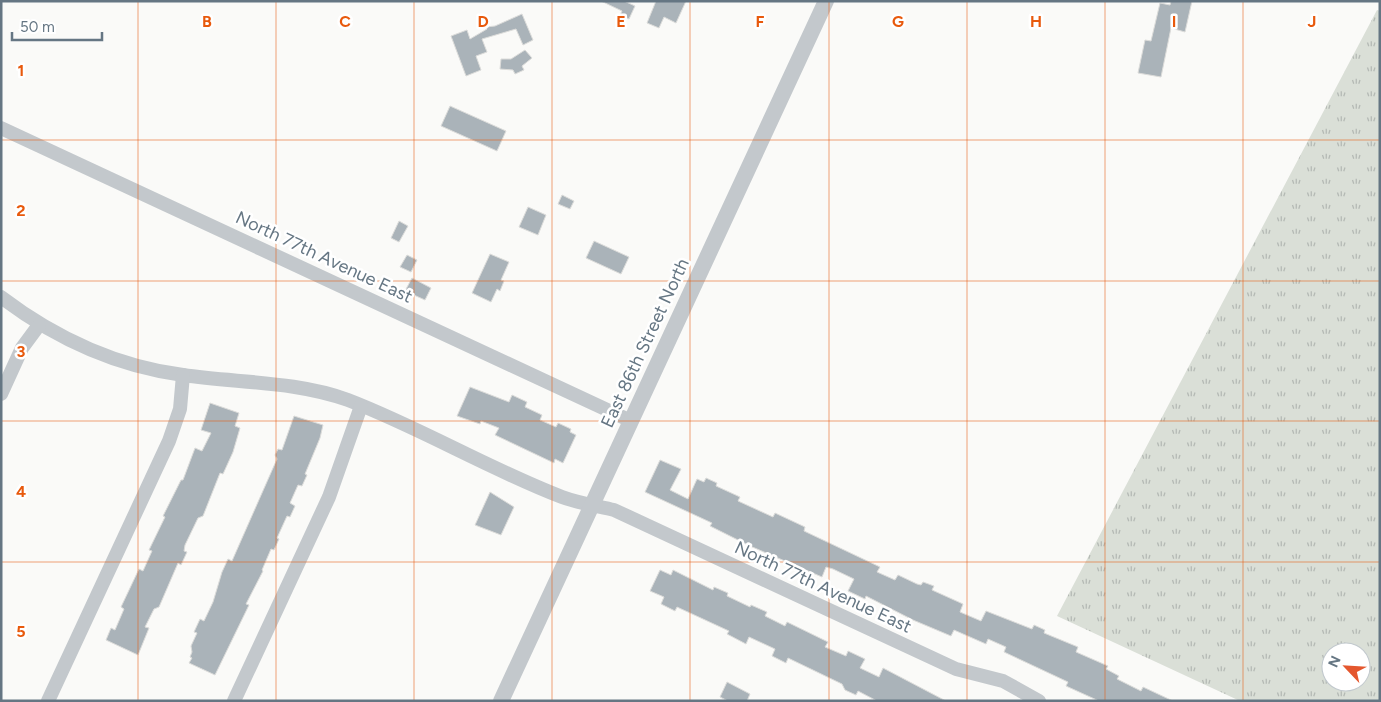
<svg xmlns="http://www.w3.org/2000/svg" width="1381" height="702" font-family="Figtree,sans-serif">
  <defs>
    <pattern id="grass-tufts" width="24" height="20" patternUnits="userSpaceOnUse" patternTransform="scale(1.25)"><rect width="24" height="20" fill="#dadfd7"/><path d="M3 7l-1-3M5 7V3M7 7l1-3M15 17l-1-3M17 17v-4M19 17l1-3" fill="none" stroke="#b4b9b4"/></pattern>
  </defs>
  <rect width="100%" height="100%" fill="#fafaf8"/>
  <path fill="url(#grass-tufts)" fill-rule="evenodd" d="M1377,10L1380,11V701H1240L1057,616ZM1331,652H1361V682H1331Z"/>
  <g fill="#aab3b9" stroke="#dcdcda">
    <polygon points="601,1 624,1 635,6 629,19 620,15 622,11"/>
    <polygon points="656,1 686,1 676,23 664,17 659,28 647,23"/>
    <polygon points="1171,1 1192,1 1185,32 1171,28 1161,77 1138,73 1145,40 1151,41 1160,3 1170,5"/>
    <polygon points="522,14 533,40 523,45 516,29 482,39 487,52 476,56 481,70 466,76 451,36 467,30 470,39 487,29 486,27 495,26"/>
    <polygon points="525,50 532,58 522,66 524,70 515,74 513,70 500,69 501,59 511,59"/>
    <polygon points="450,106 506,131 497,151 441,126"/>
    <polygon points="562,195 574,201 570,209 558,204"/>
    <polygon points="528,207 546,215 538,235 519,227"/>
    <polygon points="399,221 408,226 399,242 391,238"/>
    <polygon points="594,241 629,257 621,274 586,258"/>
    <polygon points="490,254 509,262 501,280 504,281 500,291 497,289 491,302 472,293"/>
    <polygon points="407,255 417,260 411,272 400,267"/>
    <polygon points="412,278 431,288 425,300 405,291"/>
    <polygon points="470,387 509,402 512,395 527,402 525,407 542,415 540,420 556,427 558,423 571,429 570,432 576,435 563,463 555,459 554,463 495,435 499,428 481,421 480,424 457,416"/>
    <polygon points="210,403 239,413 235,426 240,428 233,452 223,474 220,473 203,516 198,518 185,545 184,551 187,552 181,565 178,563 159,607 154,609 145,627 149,628 138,655 106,640 111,628 115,630 124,609 121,607 139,569 143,571 152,551 149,550 165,517 163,516 181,480 183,480 195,448 202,451 211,433 201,430"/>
    <polygon points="294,416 323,425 320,438 305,474 307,475 302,486 298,485 290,503 295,506 290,517 287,516 277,538 279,539 274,550 271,549 262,570 263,571 246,604 249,605 215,675 189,663 192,658 190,657 192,652 191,646 197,633 194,632 200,619 204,621 213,602 222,572 228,559 232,561 243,536 277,459 275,455 278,449 282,450"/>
    <polygon points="660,460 681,469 670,490 688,499 697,479 704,482 706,478 717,483 716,486 740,497 738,501 773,517 775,513 805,527 804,531 880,567 877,572 895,580 898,575 917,584 921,585 923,582 934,586 932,590 963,604 960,612 981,621 986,611 1032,629 1034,625 1045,630 1044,633 1078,647 1076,652 1108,666 1106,669 1119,676 1117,679 1141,691 1143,687 1173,701 1099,701 1066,686 1068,682 1004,652 1006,647 988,639 986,644 954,630 951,636 913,620 866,596 865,599 848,591 854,579 833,569 826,567 822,577 750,546 710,526 712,523 645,492"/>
    <polygon points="490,492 514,507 501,535 475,525"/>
    <polygon points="660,570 671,575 673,570 713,590 714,587 728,593 727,596 750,607 751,605 767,612 765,616 785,626 787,622 828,642 825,647 846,656 848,651 865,659 860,668 879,677 883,668 946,701 877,701 858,691 856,695 845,690 842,684 788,658 786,663 772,656 775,649 749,637 746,644 727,634 729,631 677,607 675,611 661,604 664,597 650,591"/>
    <polygon points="727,682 750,694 747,701 728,701 720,697"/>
  </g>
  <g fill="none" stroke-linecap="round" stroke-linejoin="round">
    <g stroke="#c3c8cc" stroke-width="14">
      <polyline points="1,128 631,421"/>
      <path d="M1,297C55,338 115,366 183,375C238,383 296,381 348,400C421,428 489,469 562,497C578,503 597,506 614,510L941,662L956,669L1003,681L1039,701"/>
      <polyline points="1,394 22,348 39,325"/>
      <polyline points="48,701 169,441 180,409 183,375"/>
      <polyline points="234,701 329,497 361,406"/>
    </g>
    <polyline stroke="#c3c8cc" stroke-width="16" points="501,701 826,1"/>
  </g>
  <path fill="none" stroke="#e8590c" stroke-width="1" stroke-opacity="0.55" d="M138,1V701M276,1V701M414,1V701M552,1V701M690,1V701M829,1V701M967,1V701M1105,1V701M1243,1V701M1,140H1380M1,281H1380M1,421H1380M1,562H1380"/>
  <g text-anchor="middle" stroke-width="5" stroke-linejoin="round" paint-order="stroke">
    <g font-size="18" fill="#657683" stroke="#fff">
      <text transform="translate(324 257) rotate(25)" y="6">North 77th Avenue East</text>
      <text transform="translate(645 343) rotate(-65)" y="6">East 86th Street North</text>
      <text transform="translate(823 587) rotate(25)" y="6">North 77th Avenue East</text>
    </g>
  </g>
  <g font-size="16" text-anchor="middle" font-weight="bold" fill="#e8590c" stroke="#fff" stroke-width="5" stroke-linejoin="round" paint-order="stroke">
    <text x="207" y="27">B</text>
    <text x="345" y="27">C</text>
    <text x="483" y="27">D</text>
    <text x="621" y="27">E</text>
    <text x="760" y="27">F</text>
    <text x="898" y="27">G</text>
    <text x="1036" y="27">H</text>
    <text x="1174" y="27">I</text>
    <text x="1312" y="27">J</text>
    <text x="21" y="76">1</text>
    <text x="21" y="216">2</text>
    <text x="21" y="357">3</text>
    <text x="21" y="497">4</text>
    <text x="21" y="637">5</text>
  </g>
  <rect width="1381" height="702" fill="none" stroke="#657683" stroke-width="5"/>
  <g transform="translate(1346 667) rotate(295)"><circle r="24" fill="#ffffff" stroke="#c1c8cd"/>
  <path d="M0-4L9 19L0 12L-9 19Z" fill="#e4572e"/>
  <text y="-8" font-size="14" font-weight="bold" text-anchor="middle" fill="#657683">N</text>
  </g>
  <path d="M12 32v8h90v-8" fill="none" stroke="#657683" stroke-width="2.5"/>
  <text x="20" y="32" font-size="15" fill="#657683" stroke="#ffffff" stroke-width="4" paint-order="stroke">50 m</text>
</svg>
